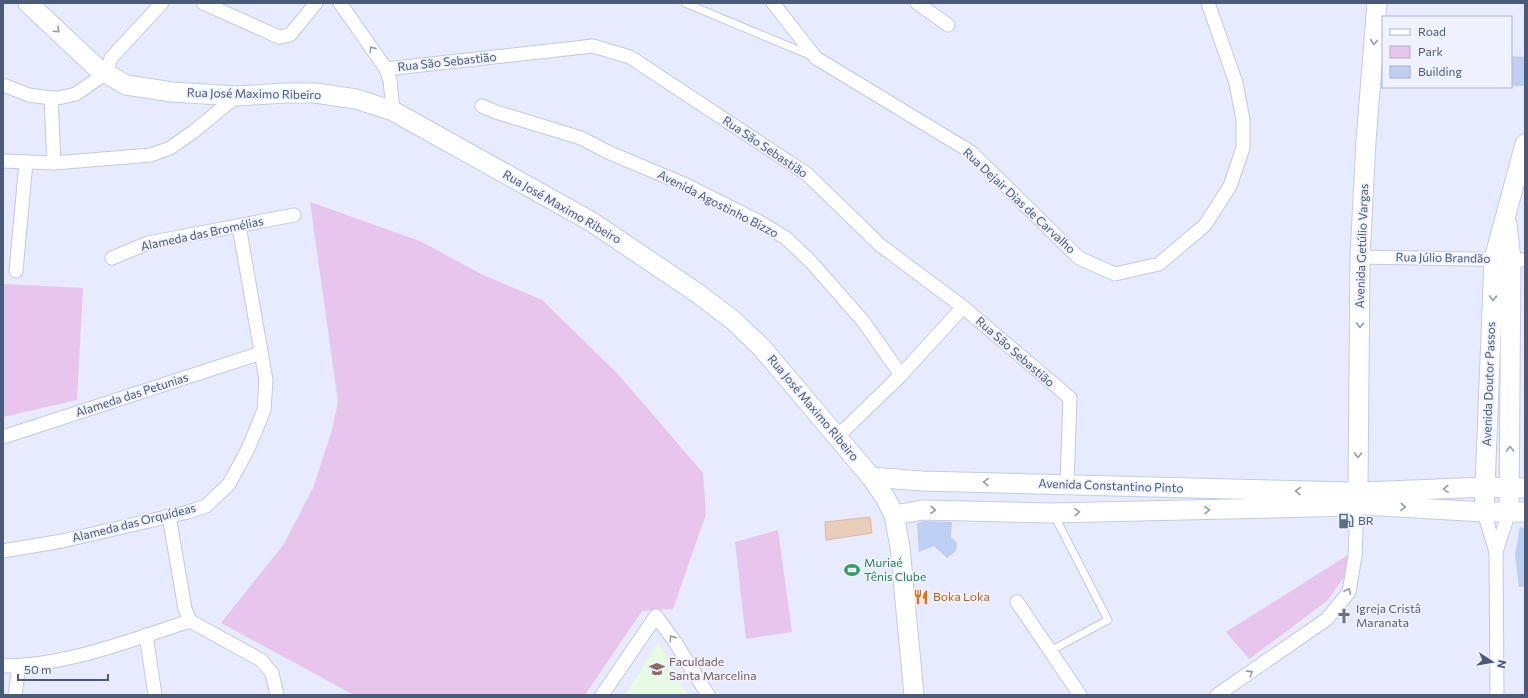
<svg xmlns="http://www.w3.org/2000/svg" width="1528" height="698" font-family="Commissioner,sans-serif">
  <rect width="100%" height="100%" fill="#e8eafd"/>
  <polygon fill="#e6fae4" points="658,642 688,695 625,695"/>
  <g fill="#e8c5ec">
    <polygon points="310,202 420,241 483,275 542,300 618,374 703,473 706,514 673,609 642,611 585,695 354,695 221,623 284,544 313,488 332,430 338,402"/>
    <polygon points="3,284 83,288 77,400 3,417"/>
    <polygon points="778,530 792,632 746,639 735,542"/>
    <polygon points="1348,555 1345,576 1327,601 1249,659 1226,632"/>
  </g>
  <polygon fill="#e9cfba" stroke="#dbbaa0" points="870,517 872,533 826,540 825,522"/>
  <g fill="#becff4">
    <polygon points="1511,56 1525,57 1525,86 1511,86"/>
    <polygon points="924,521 952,522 951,537 957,543 956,551 947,558 934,546 919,552 917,524 919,522"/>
    <polygon points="1520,527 1525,528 1525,587 1519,587 1515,554"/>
  </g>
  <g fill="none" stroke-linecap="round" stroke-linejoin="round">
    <defs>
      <g id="lane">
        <polyline points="685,3 812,56"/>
        <polyline points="1050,651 1108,620 1054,515"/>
      </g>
      <g id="street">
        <polyline points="203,3 279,37 290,35 316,3"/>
        <polyline points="340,3 386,69 390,80 393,111"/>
        <polyline points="773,3 816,58 971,152 1079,258 1115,274 1159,264 1205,225 1230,186 1243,148 1243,120 1236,83 1208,3"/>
        <polyline points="917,3 948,25"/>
        <polyline points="386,69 593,46 630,57 807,174 880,245 963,307 1070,398 1067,484"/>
        <polyline points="3,85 29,95 51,98 58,98 76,94 106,73 111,58 162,3"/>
        <polyline points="51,98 54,163"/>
        <polyline points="482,106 496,112 581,138 610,153 686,185 756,220 786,238 811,262 863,321 901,375"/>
        <polyline points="3,161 54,163 151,155 170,148 193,132 237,96"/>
        <polyline points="1360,257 1525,260"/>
        <polyline points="112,258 148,243 294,215"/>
        <polyline points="16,271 26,162"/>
        <polyline points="3,437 261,353"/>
        <polyline points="837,437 901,375 963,307"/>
        <polyline points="1484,512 1496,552 1497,695"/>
        <polyline points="169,516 185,609 190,621 261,660 272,673 277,695"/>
        <polyline points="3,551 62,541 188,512 206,506 229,484 248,449 264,410 266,380 239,226"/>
        <polyline points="1496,552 1509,512"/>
        <polyline points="1017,602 1080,695"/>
        <polyline points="146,635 155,695"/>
        <path d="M3,666C67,666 130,640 190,621"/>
        <polyline points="15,695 19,666"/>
        <polyline points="602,695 656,616 675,642 708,695"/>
        <polyline points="1217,695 1327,619 1349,592 1355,556 1357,508"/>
      </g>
      <g id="secondary">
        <polyline points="28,3 97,68 126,85 172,92 237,96 285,93 315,93 356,99 393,111 592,222 700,295 734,321 762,348 871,477 886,499 894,515 900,547 914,695"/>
        <polyline points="1507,224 1511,259 1509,512"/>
        <polyline points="871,477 922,481 1351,492"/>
        <polyline points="1358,489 1360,257 1366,141 1377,3"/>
        <polyline points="1363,492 1485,487 1525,488"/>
        <polyline points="1364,505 1484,512 1525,512"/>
        <polyline points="1484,512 1494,259 1525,144"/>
        <polyline points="894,515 923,510 1053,513 1353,506"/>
      </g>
    </defs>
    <use href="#lane" stroke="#c2cae3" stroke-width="9"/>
    <use href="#street" stroke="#c2cae3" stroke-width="15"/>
    <use href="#secondary" stroke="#c2ccea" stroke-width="21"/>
    <use href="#lane" stroke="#fff" stroke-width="7"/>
    <use href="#street" stroke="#fff" stroke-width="13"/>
    <use href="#secondary" stroke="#fff" stroke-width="19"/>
  </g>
  <defs><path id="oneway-chevron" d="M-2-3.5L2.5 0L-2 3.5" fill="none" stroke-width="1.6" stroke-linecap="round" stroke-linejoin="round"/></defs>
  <g stroke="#929daf">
    <use href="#oneway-chevron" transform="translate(57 30) rotate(43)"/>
    <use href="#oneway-chevron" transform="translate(1374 42) rotate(95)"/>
    <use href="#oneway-chevron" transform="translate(372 49) rotate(-125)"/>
    <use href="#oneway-chevron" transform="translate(1493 298) rotate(92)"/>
    <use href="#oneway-chevron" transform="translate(1360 325) rotate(91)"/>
    <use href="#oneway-chevron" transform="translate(1510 449) rotate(-90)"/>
    <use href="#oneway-chevron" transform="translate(1358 455) rotate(91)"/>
    <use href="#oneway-chevron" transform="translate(986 482) rotate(-178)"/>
    <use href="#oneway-chevron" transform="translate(1446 489) rotate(178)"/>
    <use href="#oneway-chevron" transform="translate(1298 491) rotate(-178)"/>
    <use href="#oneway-chevron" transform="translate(1403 507) rotate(3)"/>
    <use href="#oneway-chevron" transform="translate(933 510) rotate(2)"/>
    <use href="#oneway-chevron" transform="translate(1207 510) rotate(-1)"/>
    <use href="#oneway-chevron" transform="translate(1077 512) rotate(-1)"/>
    <use href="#oneway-chevron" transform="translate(1348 591) rotate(-65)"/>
    <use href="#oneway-chevron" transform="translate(672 638) rotate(-125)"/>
    <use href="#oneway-chevron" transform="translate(1250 673) rotate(-33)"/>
  </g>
  <defs>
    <symbol id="fuel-bare" viewBox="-9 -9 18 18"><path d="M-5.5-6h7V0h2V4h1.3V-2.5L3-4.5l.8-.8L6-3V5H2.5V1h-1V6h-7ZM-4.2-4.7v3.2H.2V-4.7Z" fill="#5c6f8a" stroke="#eff1ff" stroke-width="2.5" paint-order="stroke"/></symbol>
    <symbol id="stadium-bare" viewBox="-9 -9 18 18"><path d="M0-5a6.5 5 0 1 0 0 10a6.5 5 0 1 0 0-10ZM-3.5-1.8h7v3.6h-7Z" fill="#2e9e5b" stroke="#eff1ff" stroke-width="2.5" paint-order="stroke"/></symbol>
    <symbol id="restaurant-bare" viewBox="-9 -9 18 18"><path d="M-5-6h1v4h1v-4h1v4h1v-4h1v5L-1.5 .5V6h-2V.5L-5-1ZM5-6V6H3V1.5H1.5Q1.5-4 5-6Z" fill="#e8710a" stroke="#eff1ff" stroke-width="2.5" paint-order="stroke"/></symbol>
    <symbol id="church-bare" viewBox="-9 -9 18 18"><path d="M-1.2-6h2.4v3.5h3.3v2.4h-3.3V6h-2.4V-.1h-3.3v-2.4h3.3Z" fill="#6b7280" stroke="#eff1ff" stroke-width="2.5" paint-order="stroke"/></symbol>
    <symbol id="university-bare" viewBox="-9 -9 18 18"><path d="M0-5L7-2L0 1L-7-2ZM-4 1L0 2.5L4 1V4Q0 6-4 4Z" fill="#8d6e63" stroke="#eff1ff" stroke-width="2.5" paint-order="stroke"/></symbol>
  </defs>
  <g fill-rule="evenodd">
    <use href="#fuel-bare" x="1335" y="510" width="22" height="22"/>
    <use href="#stadium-bare" x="841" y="559" width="22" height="22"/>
    <use href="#restaurant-bare" x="910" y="586" width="22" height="22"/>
    <use href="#church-bare" x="1333" y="605" width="22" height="22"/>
    <use href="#university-bare" x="646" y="658" width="22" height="22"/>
  </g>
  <g text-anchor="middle" stroke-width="3.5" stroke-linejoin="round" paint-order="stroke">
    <g font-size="12" fill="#4a5b79" stroke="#eff1ff">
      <text transform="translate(447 62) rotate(-6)" y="4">Rua São Sebastião</text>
      <text transform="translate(254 94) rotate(1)" y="4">Rua José Maximo Ribeiro</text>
      <text transform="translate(765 147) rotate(34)" y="4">Rua São Sebastião</text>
      <text transform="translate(1019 201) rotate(43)" y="4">Rua Dejair Dias de Carvalho</text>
      <text transform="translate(718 204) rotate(27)" y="4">Avenida Agostinho Bizzo</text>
      <text transform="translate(562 207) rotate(30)" y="4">Rua José Maximo Ribeiro</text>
      <text transform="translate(202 234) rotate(-12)" y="4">Alameda das Bromélias</text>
      <text transform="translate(1362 246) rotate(-88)" y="4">Avenida Getúlio Vargas</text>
      <text transform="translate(1443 258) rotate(1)" y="4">Rua Júlio Brandão</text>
      <text transform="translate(1015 352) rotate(41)" y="4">Rua São Sebastião</text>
      <text transform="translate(1489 384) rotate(-88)" y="4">Avenida Doutor Passos</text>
      <text transform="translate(132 395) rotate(-18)" y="4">Alameda das Petunias</text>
      <text transform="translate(813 408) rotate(50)" y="4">Rua José Maximo Ribeiro</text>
      <text transform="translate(1111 486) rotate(2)" y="4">Avenida Constantino Pinto</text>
      <text transform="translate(134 523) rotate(-14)" y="4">Alameda das Orquídeas</text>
    </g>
    <g font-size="12" fill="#4e5e75" stroke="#eff1ff" text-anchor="start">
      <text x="1358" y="525">BR</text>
    </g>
    <g font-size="12" fill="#27864d" stroke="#eff1ff" text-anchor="start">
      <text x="864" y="567">Muriaé<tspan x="864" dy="14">Tênis Clube</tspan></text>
    </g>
    <g font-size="12" fill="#c56008" stroke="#eff1ff" text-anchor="start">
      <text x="933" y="601">Boka Loka</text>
    </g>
    <g font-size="12" fill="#5b616d" stroke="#eff1ff" text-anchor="start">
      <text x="1356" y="613">Igreja Cristâ<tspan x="1356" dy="14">Maranata</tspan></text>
    </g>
    <g font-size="12" fill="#785e54" stroke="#eff1ff" text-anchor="start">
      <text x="669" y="666">Faculdade<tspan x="669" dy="14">Santa Marcelina</tspan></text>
    </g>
  </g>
  <rect width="1528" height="698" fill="none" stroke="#4a5b79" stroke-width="8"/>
  <rect x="1382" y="16" width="130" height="72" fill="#eff1ff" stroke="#adb5c9"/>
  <rect x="1390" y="29" width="20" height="6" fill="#ffffff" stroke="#adb5c9"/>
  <text x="1418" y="36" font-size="12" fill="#4a5b79">Road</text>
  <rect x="1390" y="46" width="20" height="12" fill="#e8c5ec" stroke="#adb5c9"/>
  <text x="1418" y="56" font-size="12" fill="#4a5b79">Park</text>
  <rect x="1390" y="66" width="20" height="12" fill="#becff4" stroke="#adb5c9"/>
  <text x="1418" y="76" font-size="12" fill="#4a5b79">Building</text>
  <g transform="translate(1492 662) rotate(102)" stroke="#eff1ff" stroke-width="3" paint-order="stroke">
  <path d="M0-3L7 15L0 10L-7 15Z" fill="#4a5b79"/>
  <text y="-6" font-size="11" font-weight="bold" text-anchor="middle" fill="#4a5b79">N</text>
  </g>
  <path d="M18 674v6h90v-6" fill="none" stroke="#4a5b79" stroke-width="2"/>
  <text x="24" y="674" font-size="12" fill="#4a5b79" stroke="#eff1ff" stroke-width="3" paint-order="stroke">50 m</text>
</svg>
